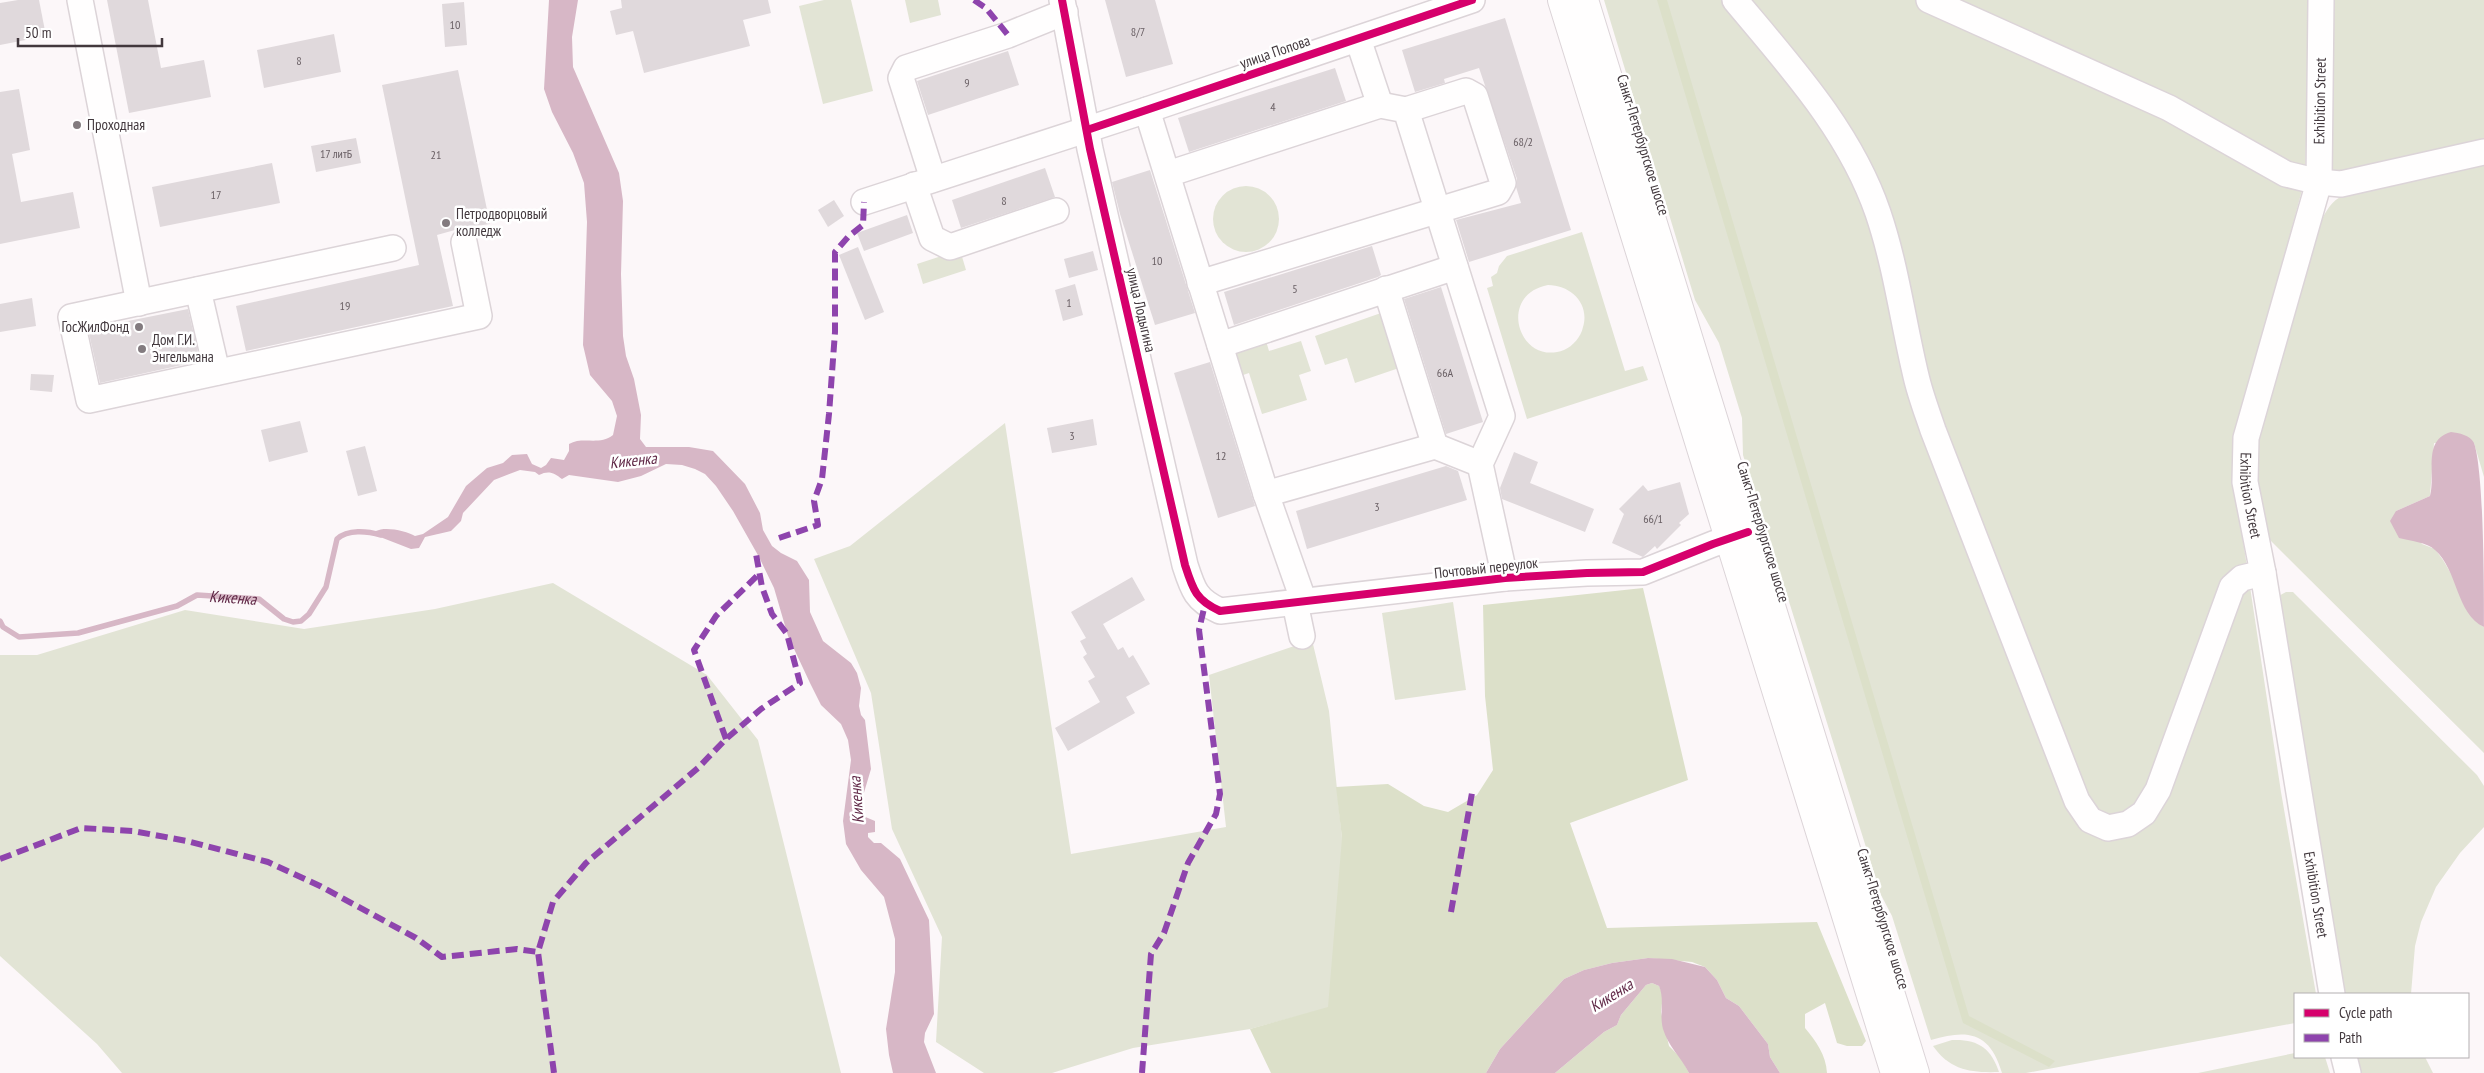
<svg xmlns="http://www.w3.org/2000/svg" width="2484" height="1073" font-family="'PT Sans Narrow',sans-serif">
  <rect width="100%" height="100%" fill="#fcf7f9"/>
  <g fill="#e2e4d5" fill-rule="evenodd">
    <polygon points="824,0 851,0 873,91 823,104 799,6"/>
    <polygon points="905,0 938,0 941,15 910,23"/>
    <path d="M1604,0H2307L2309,26L2305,179L2235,440L2233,474L2281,792L2316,994H2295V1023L2026,1073H2002C1990,1032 1968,1029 1931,1040L1892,916L1881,895L1743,455L1742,418L1719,343L1695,300Z"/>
    <polygon points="2325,0 2484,0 2484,142 2337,172 2331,168"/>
    <path d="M2484,164V477L2474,443H2434L2430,496L2396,511L2422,544L2435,549L2443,560L2481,625L2484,627V753L2267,537L2253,461L2263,412L2322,219C2329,206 2334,198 2348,194Z"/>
    <circle cx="1246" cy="219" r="33"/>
    <path d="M1582,232L1625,371L1643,366L1648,380L1527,419L1487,288L1493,286L1491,277L1497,273L1499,266L1507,256ZM1548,285C1571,285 1590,304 1583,327C1581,337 1573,346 1564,350C1519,367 1496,295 1548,285Z"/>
    <polygon points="960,250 966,270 923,284 917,264"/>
    <polygon points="1381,313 1399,368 1355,383 1347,358 1325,365 1315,336"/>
    <polygon points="1266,341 1269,351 1301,341 1311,371 1299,375 1307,400 1262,414 1249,373 1240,376 1233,351"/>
    <polygon points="1005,423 1071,854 1226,827 1209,675 1312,640 1329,711 1342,838 1415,873 1328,1008 1250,1029 1133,1048 1052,1073 984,1073 936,1042 942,937 892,829 871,693 814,559 850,546"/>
    <polygon points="553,583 707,675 758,740 841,1073 122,1073 97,1044 0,956 0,655 37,655 185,610 304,629 435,609"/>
    <polygon points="2286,592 2293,592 2300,599 2477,775 2484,786 2484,827 2460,853 2436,887 2421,922 2415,946 2411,994 2338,994 2275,598"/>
    <polygon points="1453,602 1466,690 1395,700 1382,613"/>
    <path d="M1952,1040C1978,1039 1991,1048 1999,1072C1970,1073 1950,1070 1933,1046Z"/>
    <polygon points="2295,1053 2295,1057 2325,1057 2330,1073 2198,1073"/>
    <polygon points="2349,1057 2425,1057 2433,1073 2352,1073"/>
  </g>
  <g fill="#dce0c9">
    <polygon points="1657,0 1667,0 1969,1016 2055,1061 2049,1067 1963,1023"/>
    <path d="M1643,588L1688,780L1570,823L1607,928L1817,922L1866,1041L1862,1046H1847L1837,1043L1825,1003L1805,1014V1028C1816,1041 1826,1055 1827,1073H1780L1770,1057L1768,1044L1739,1006L1726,998L1717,980L1705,967L1692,962L1648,958L1612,963L1584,970L1564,979L1500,1049L1486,1073H1271L1250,1029L1328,1007L1342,838L1336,787L1388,784L1424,806L1448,812L1477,795L1493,770L1485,696L1483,605Z"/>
    <polygon points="1652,983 1659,986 1663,994 1661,1012 1669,1046 1682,1059 1689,1073 1555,1073 1604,1032 1617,1025 1621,1015 1646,985"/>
  </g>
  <g fill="#d7b7c6">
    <path d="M549,0H578L572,37L573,67L619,173L623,201L621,274L623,336L626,356L634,379L641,415L640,439L646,447H689L713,451L745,484L760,513L763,530L772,546L781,553L797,561L809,580L810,612L823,641L851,663L857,673L861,688L859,706L861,715L865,720L871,769L860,806L863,816L875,821V832L868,833V837L874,843H881L900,859L929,920L934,1014L925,1033L924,1042L936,1073H893L889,1055L886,1029L895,972V939L884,897L861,870L846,844L843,821L851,760L848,740L841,724L821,705L810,683L788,636L774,588L759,557L733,511L716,486L705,474L695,469L682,465L666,464L641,476L618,482L569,475L562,479C554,473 549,470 539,475L535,472L520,470L494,480L463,513L461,521L451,531L425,537L419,548L411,549L375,535L376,531C385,526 407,531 415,536L423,534L448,517L466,486L487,468L503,463L512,455L527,454L532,464L541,468L546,465L551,458L564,460L569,451V444C583,436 599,446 613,435L617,416L612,401L590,375L583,345L587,222L584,183L573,153L552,112L544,89Z"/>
    <path d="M2451,432C2459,433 2470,435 2474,443C2484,472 2484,588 2484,627C2456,614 2458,570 2435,550C2427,542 2410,541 2399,538L2390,521L2396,511L2430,496C2436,473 2422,440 2451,432Z"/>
    <path d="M1648,958L1672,959L1705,967L1717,980L1726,998L1739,1006L1768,1044L1770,1057L1780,1073H1689C1681,1057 1668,1046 1663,1029C1659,1014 1665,1000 1659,986L1652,983L1646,985L1621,1015L1617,1025L1604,1032L1555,1073H1486L1500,1049L1564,979L1584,970L1612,963Z"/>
  </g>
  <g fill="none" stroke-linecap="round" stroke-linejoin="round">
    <path stroke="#d7b7c6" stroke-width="5.5" id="s1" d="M0,621L3,627L19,637L78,633L177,606L197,595L259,599L284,619L293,622L301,621L309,614L326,587L337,539C348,529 367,531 381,535"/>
  </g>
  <g fill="#e0d9dc">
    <polygon points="18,0 39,0 46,36 0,45 0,3"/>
    <polygon points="107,0 148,0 161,68 204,60 211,97 129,113"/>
    <polygon points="621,0 768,0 771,13 743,20 750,46 644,73 633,31 616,35 610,11 622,8"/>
    <polygon points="1105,0 1155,0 1173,64 1126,77"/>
    <polygon points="464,2 467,45 445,47 442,4"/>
    <polygon points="1505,18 1571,230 1469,262 1456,220 1521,203 1516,187 1517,179 1479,68 1444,79 1445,83 1415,92 1402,50"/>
    <polygon points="334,34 341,72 264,88 257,50"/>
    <polygon points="1008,51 1019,85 928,115 917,81"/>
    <polygon points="1335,68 1346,101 1189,152 1178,118"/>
    <polygon points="458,70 490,224 462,228 437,235 453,306 246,351 236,306 419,265 382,85"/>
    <polygon points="19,89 30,150 12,154 21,202 73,192 80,228 0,244 0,92"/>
    <polygon points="356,138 361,163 316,172 311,146"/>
    <polygon points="272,163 280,203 160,227 152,187"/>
    <polygon points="1045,168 1055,197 961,228 952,200"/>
    <polygon points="1150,170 1195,313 1155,325 1120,214 1112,182"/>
    <polygon points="834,200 844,216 828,227 818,210"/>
    <polygon points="907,215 913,233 864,251 857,233"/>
    <polygon points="1372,246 1381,275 1378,277 1234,325 1224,292"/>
    <polygon points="858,247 884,312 865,320 839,255"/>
    <polygon points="1093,251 1098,270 1069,278 1064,259"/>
    <polygon points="1075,284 1083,315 1063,321 1055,290"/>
    <polygon points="1441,287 1483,422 1446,434 1404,299"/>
    <polygon points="32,298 36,326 0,332 0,304"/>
    <polygon points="188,309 200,361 100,383 88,329"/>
    <polygon points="1210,362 1255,506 1218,518 1174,373"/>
    <polygon points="31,374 54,375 52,392 30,390"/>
    <polygon points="1093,419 1097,445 1052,453 1047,428"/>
    <polygon points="300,421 308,452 269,462 261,430"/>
    <polygon points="365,446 377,491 358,496 346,451"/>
    <polygon points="1514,452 1538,462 1530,483 1594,509 1585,532 1502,499 1500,488"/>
    <polygon points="1446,466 1458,471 1467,500 1307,549 1296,511"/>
    <polygon points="1680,482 1689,514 1679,523 1681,525 1657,549 1655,546 1643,557 1612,543 1624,514 1619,509 1643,485 1648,491"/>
    <polygon points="1132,577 1145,600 1103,624 1118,650 1123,647 1129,658 1133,655 1150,684 1126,697 1135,713 1068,751 1055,728 1100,702 1088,681 1095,677 1083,657 1087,654 1080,641 1086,638 1071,612"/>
  </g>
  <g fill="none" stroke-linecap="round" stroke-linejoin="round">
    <defs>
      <g id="minor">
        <polyline points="80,0 139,303"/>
        <path d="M1062,0L1090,149L1185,565C1193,590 1196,600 1220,611L1505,578L1587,573L1643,572L1713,544L1748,532"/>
        <path d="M1735,0C1790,66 1850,131 1878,213C1896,266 1903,322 1916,376C1920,394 1927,412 1933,430L2077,801L2090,820L2108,828L2128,824L2144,813L2158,790L2232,587L2242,578L2263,573"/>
        <polyline points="1929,0 2169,108 2286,174 2319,182 2341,184 2484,152"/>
        <path id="s2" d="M2321,0L2319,182L2246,438L2245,482L2263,573L2332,994"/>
        <polyline points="1358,39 1380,105"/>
        <polyline points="1147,110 1266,494 1304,602"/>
        <polyline points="1168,174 1380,105 1406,110 1502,416 1480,464 1505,578"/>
        <polyline points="933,179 901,78 906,68 1008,35 1065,12"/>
        <polyline points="914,185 932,238 950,247 1056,211"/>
        <polyline points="864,202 1147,110 1472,0"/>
        <polyline points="393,248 71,317 89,400 479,316 464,242"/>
        <polyline points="1200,283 1498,192 1503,183 1475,96 1466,91 1406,110"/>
        <polyline points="1386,289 1435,446"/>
        <polyline points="198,290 217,372"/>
        <polyline points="1220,345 1455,267"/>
        <polyline points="1266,494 1435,446 1480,464"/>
        <polyline points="1295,603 1302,636"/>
        <polyline points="2344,1057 2348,1073"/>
      </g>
      <g id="major">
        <polyline points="1562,0 1895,1073"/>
        <polyline points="1584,0 1915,1073"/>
      </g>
    </defs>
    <use href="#minor" stroke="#dcd4d8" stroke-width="28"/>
    <use href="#major" stroke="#dcd4d8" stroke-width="30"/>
    <use href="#minor" stroke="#fffefe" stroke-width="25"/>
    <use href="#major" stroke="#fffefe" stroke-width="28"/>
    <g stroke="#8e44ad" stroke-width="6" stroke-dasharray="12 6" stroke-linecap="butt">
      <polyline points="974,0 986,8 1008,35"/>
      <polyline points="779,538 818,525 814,501 822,479 829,414 835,332 835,252 848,237 863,225 864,202"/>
      <polyline points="726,739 694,650 716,616 759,574"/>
      <polyline points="0,859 81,828 133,831 187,841 268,862 320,886 416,938 442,957 517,949 538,952"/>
      <polyline points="1451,912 1472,793"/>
      <polyline points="554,1073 538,952 553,902 586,863 698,768 726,739 761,709 800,683 787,634 772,614 762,587 756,554"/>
      <polyline points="1142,1073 1151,954 1164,933 1188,863 1216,814 1220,794 1199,630 1205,604"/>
    </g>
    <defs>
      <g id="cycleway">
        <path d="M1062,0L1090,149L1185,565C1193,590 1196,600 1220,611L1505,578L1587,573L1643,572L1713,544L1748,532"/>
        <polyline points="1087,130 1472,0"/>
      </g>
    </defs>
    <use href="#cycleway" stroke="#fff" stroke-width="11"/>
    <use href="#cycleway" stroke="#d6006c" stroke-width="8"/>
  </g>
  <g fill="#837b7f" stroke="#fff" stroke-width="2">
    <circle cx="77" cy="125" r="5"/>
    <circle cx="446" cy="223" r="5"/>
    <circle cx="139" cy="327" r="5"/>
    <circle cx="142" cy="349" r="5"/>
  </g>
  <g text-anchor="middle" stroke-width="5" stroke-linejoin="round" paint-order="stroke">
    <g font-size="12" fill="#6a6065">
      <text x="455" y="29">10</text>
      <text x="1138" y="36">8/7</text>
      <text x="299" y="65">8</text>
      <text x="967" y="87">9</text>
      <text x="1273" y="111">4</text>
      <text x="1523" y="146">68/2</text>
      <text x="336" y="158">17 литБ</text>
      <text x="436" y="159">21</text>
      <text x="216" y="199">17</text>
      <text x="1004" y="205">8</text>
      <text x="1157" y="265">10</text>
      <text x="1295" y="293">5</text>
      <text x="1069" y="307">1</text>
      <text x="345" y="310">19</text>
      <text x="1445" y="377">66А</text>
      <text x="1072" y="440">3</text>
      <text x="1221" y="460">12</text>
      <text x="1377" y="511">3</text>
      <text x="1653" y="523">66/1</text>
    </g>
    <g font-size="15" fill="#42383d" stroke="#fff">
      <text transform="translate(1275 52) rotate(-19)" y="5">улица Попова</text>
      <text transform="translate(2320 101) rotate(-89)" y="5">Exhibition Street</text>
      <text transform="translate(1643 145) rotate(73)" y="5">Санкт-Петербургское шоссе</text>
      <text transform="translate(1141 310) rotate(77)" y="5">улица Лодыгина</text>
      <text dy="5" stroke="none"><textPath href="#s2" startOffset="506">Exhibition Street</textPath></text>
      <text transform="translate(1763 532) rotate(73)" y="5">Санкт-Петербургское шоссе</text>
      <text transform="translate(1486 568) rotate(-6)" y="5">Почтовый переулок</text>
      <text dy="5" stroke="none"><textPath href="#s2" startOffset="911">Exhibition Street</textPath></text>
      <text transform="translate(1883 919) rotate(73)" y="5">Санкт-Петербургское шоссе</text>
    </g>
    <g font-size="15" fill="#42383d" stroke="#fff" text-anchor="start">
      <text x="87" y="130">Проходная</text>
      <text x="456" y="219">Петродворцовый<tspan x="456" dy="17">колледж</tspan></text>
      <text x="129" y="332" text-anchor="end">ГосЖилФонд</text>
      <text x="152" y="345">Дом Г.И.<tspan x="152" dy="17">Энгельмана</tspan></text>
    </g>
    <g font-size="16" font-style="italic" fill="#602947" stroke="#fff">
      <text transform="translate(633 460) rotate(-6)" y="6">Кикенка</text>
      <text dy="6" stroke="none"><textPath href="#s1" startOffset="246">Кикенка</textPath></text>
      <text transform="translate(856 800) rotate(-94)" y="6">Кикенка</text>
      <text transform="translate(1611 995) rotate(-32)" y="6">Кикенка</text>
    </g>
  </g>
  <rect x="2294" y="993" width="175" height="65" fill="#ffffff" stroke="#b3afb1"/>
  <rect x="2304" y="1009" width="25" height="8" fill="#d6006c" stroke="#b3afb1"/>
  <text x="2339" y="1018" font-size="15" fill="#42383d">Cycle path</text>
  <rect x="2304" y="1034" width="25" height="8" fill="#8e44ad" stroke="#b3afb1"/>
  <text x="2339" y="1043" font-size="15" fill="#42383d">Path</text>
  <path d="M18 38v8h144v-8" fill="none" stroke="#42383d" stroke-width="2.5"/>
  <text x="25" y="38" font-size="15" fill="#42383d" stroke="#ffffff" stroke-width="4" paint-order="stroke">50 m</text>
</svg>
